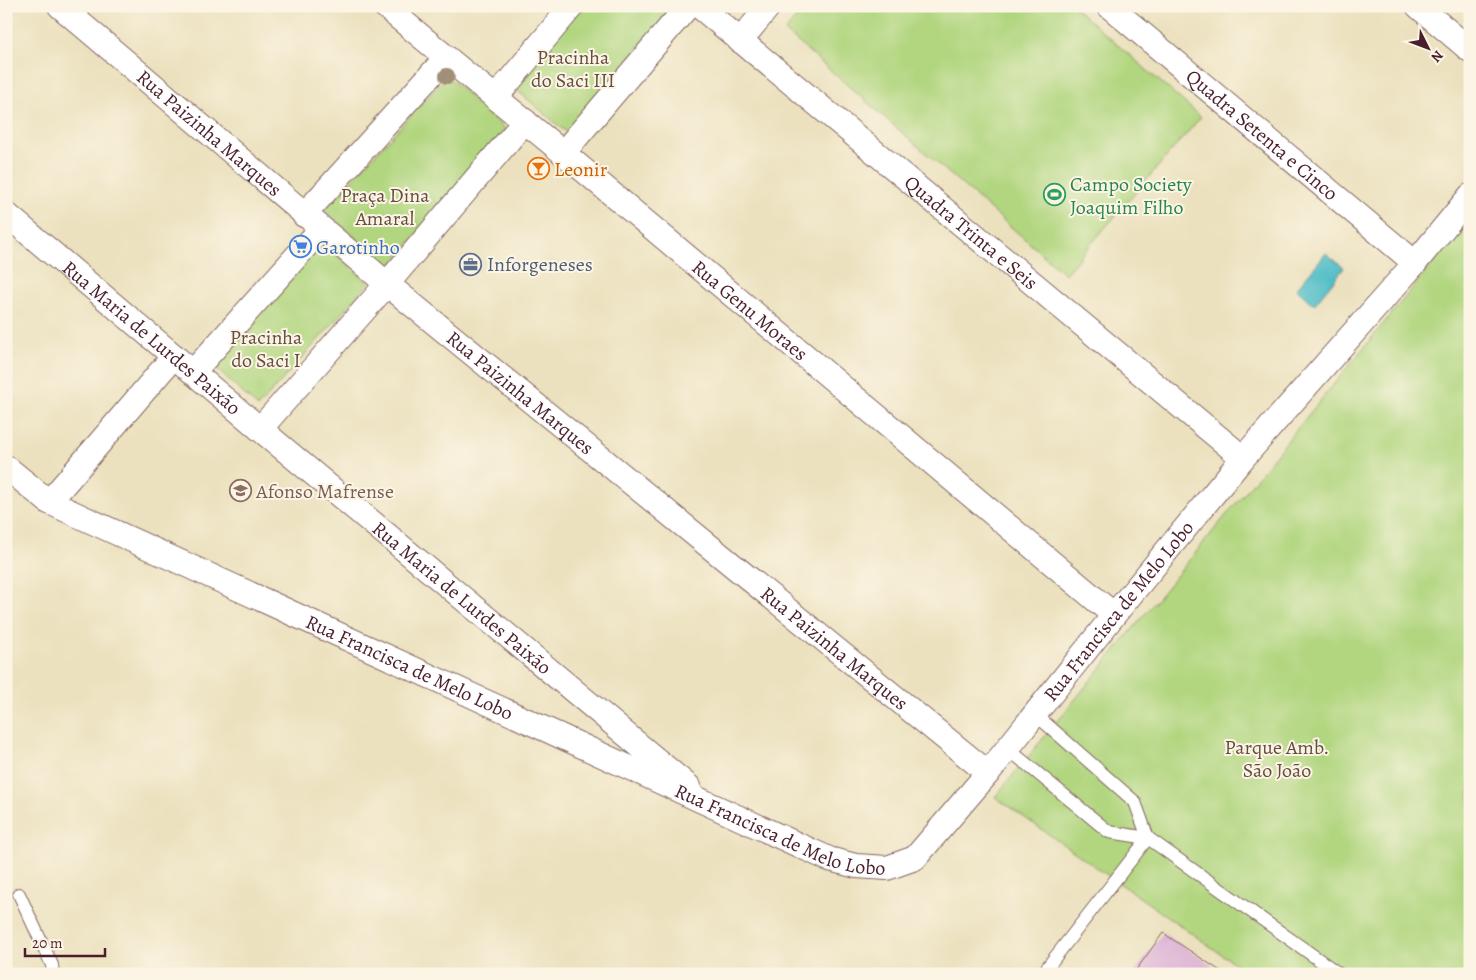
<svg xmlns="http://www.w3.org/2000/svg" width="1476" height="980" font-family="Alegreya,serif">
  <rect width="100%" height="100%" fill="#fcf5e5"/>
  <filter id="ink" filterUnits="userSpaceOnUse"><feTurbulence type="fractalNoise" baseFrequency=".02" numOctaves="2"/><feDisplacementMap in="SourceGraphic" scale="10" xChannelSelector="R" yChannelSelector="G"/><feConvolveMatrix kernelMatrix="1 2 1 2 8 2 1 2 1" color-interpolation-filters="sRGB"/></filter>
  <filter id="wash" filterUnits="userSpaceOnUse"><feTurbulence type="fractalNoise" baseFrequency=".0096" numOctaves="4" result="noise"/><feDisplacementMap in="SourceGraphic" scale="20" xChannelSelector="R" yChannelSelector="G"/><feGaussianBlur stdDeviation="1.12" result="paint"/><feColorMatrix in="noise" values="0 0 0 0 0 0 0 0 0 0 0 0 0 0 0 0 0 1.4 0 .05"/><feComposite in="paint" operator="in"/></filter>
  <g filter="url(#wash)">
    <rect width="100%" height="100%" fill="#ebe1be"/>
    <g fill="#b1d67f" stroke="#7e7a55">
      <polygon points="578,6 674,6 566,132 511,85"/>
      <polygon points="806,6 1073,6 1201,117 1065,274 785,31"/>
      <polygon points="447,76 507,131 389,267 324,210"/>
      <polygon points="1470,218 1470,974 1250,974 995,797"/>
      <polygon points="320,240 369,283 258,407 210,363"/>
    </g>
    <polygon fill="#4fbdc7" stroke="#4c6e79" points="1326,253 1344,268 1314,305 1296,289"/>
    <g id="blocks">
      <polygon fill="#ddb3d5" points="1163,933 1225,974 1133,974"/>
    </g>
  </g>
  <g filter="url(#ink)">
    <use href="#blocks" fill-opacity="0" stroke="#82635e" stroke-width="1"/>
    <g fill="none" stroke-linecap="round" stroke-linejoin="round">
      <defs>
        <g id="service">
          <polyline points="1035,714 1135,802 1148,838"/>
          <polyline points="1007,748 1109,832 1148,838 1339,974"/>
          <polyline points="19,894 52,965 53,974"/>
          <polyline points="1042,974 1148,838"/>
        </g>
        <g id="minor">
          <path id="s1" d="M60,6L387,284L988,773"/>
          <path id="s2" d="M385,6C443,56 503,103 562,152C746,307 930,461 1114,615"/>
          <path id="s3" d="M699,6L1243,458"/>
          <path id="s4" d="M1109,6L1415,263"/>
          <polyline points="1418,6 1470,50"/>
          <polyline points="740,41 769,6"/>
          <polyline points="496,97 572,6"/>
          <polyline points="563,153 688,6"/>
          <path id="s5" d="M6,214L260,429L689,787"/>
          <polyline points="304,215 446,58"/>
          <polyline points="193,372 321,229"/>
          <polyline points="260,429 387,284 525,121"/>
          <path id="s6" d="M6,467L49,502L829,859L856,866L887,868L915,858L988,773L1114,615L1243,458L1415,263L1470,196"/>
          <polyline points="49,502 174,356"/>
        </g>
      </defs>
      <use href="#service" stroke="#82635e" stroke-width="14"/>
      <use href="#minor" stroke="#82635e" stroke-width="26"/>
      <use href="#service" stroke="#fff" stroke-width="12"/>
      <use href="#minor" stroke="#fff" stroke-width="24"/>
    </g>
    <circle fill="#a19079" cx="447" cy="76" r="8"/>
  </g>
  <defs>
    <symbol id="bar-ring" viewBox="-11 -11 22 22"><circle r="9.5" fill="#fcf5e5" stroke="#e8710a" stroke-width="1.5"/><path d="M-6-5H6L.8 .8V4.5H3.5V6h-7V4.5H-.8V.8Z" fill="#e8710a"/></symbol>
    <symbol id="stadium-ring" viewBox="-11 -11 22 22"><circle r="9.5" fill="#fcf5e5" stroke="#2e9e5b" stroke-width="1.5"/><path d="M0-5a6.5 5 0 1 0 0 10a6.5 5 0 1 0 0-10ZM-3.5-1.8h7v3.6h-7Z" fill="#2e9e5b"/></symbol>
    <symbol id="supermarket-ring" viewBox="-11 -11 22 22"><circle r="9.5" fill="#fcf5e5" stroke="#3f7fe0" stroke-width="1.5"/><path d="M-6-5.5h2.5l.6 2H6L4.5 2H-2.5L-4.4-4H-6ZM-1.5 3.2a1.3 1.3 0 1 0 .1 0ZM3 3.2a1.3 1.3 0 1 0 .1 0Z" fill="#3f7fe0"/></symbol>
    <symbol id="office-ring" viewBox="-11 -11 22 22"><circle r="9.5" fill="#fcf5e5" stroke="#5c6f8a" stroke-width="1.5"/><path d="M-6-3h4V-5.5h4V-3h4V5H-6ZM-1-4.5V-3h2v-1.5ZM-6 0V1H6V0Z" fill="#5c6f8a"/></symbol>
    <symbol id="school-ring" viewBox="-11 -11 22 22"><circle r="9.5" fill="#fcf5e5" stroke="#8d6e63" stroke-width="1.5"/><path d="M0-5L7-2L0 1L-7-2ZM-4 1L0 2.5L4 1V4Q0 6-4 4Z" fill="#8d6e63"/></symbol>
  </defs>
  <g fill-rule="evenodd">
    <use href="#bar-ring" x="526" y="156" width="25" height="25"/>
    <use href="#stadium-ring" x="1042" y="182" width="25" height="25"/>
    <use href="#supermarket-ring" x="288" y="234" width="25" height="25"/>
    <use href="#office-ring" x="458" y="252" width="25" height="25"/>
    <use href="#school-ring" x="228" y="478" width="25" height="25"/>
  </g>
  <g text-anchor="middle" stroke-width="4" stroke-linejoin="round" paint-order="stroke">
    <g font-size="20" fill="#644d40" stroke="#fcf5e5">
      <text x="573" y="64">Pracinha<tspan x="573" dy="23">do Saci III</tspan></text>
      <text x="385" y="202">Praça Dina<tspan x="385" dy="23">Amaral</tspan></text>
      <text x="266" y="344">Pracinha<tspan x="266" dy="23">do Saci I</tspan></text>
      <text x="1277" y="754">Parque Amb.<tspan x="1277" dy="23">São João</tspan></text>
    </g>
    <g font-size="20" fill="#4a1f2b" stroke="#fcf5e5">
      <text dy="7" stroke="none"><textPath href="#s1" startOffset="196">Rua Paizinha Marques</textPath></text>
      <text dy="7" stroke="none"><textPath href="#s4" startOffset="200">Quadra Setenta e Cinco</textPath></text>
      <text dy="7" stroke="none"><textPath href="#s3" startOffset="354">Quadra Trinta e Seis</textPath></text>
      <text dy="7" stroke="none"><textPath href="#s2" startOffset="475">Rua Genu Moraes</textPath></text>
      <text dy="7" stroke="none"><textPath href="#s5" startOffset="191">Rua Maria de Lurdes Paixão</textPath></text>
      <text dy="7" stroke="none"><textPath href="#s1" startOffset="601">Rua Paizinha Marques</textPath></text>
      <text dy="7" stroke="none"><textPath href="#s5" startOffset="596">Rua Maria de Lurdes Paixão</textPath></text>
      <text dy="7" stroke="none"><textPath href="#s6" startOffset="1322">Rua Francisca de Melo Lobo</textPath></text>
      <text dy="7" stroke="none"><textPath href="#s1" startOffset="1006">Rua Paizinha Marques</textPath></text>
      <text dy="7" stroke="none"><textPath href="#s6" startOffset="452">Rua Francisca de Melo Lobo</textPath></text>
      <text dy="7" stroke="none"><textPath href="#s6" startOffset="858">Rua Francisca de Melo Lobo</textPath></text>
    </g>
    <g font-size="20" fill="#c56008" stroke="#fcf5e5" text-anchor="start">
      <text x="554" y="176">Leonir</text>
    </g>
    <g font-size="20" fill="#27864d" stroke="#fcf5e5" text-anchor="start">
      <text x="1070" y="191">Campo Society<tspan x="1070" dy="23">Joaquim Filho</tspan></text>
    </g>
    <g font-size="20" fill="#366cbe" stroke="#fcf5e5" text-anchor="start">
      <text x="316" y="254">Garotinho</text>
    </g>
    <g font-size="20" fill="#4e5e75" stroke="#fcf5e5" text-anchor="start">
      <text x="487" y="271">Inforgeneses</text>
    </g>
    <g font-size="20" fill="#785e54" stroke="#fcf5e5" text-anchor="start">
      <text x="256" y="498">Afonso Mafrense</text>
    </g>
  </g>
  <rect width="1476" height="980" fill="none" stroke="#fcf5e5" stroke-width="25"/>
  <g transform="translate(1428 48) rotate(132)" stroke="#fcf5e5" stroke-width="4" paint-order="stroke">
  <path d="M0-4L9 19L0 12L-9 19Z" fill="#4a1f2b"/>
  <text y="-8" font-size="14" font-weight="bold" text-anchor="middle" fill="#4a1f2b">N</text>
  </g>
  <path d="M25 948v8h80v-8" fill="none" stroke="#4a1f2b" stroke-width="2.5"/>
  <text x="32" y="948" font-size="15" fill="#4a1f2b" stroke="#fcf5e5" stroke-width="4" paint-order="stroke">20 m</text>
</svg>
